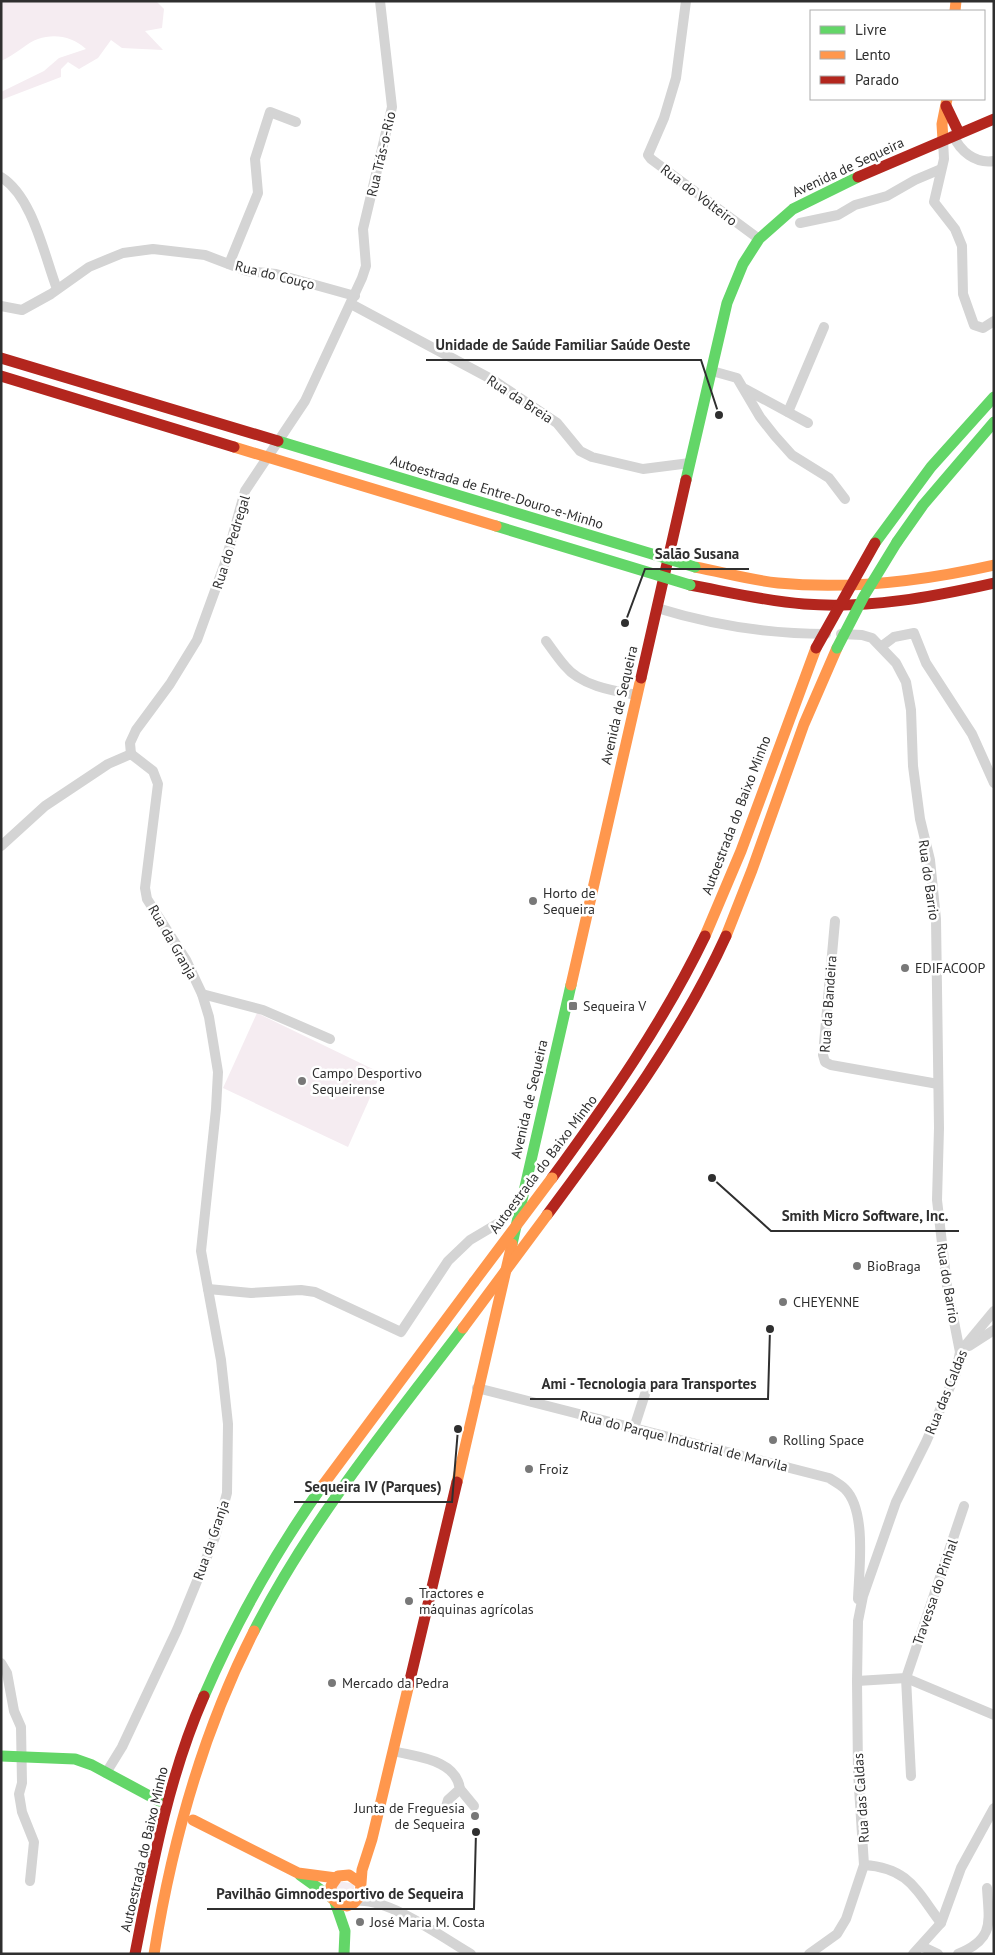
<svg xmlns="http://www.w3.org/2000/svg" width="995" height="1955" font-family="'PT Sans',sans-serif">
  <rect width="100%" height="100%" fill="#fff"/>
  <g fill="#f5ecf1">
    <path d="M1,1H156L164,9L162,28L145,31L163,50L122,48L111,40L98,58L79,69L68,62L61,69V77L1,100V92L44,71L59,58L86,49C73,37 55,33 38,39C28,42 15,55 1,61Z"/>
    <polygon points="257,1013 381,1073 348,1147 223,1088"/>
    <polygon points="339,1881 355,1884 352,1897 342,1899 335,1888"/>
  </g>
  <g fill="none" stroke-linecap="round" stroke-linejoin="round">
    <g stroke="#d4d4d4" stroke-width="10">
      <polyline points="686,1 676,78 664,118 648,155 651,159 759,239"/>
      <path d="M953,135C960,151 975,164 994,161"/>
      <polyline points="943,140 944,159 934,202 955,229 962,246 963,294 974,325 983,328 994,321"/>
      <path d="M1,177C33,197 44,255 57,289"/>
      <polyline points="800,223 838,215 855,205 887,196 915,180 941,169"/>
      <polyline points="229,264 258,193 255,159 270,112 296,122"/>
      <polyline points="351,304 493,380 557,423 580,451 592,457 643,469 690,463"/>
      <polyline points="1,306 22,310 51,294 89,267 123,253 153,249 205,255 247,271 276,274 355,296"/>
      <polyline points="712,371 737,378 760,417 775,436 792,455 829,478 845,499"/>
      <polyline points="745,389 808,423"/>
      <polyline points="788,412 824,327"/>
      <path d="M657,608C712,625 769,634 826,634"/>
      <path d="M546,641C552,649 558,658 565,666C581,686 614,691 637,695"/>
      <polyline points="882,646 894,637 914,633 926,663 972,734 994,783"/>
      <polyline points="131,754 130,743 136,730 170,684 197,640 225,563 245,491 305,401 362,278 366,266 363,229 392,107 380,1"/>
      <polyline points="1,846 45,806 108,764 131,754"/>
      <polyline points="835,921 823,1055 825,1062 831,1065 938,1084"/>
      <polyline points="202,994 263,1010 330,1039"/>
      <polyline points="208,1289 251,1293 301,1290 315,1292 401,1332 448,1261 470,1240 497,1224"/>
      <polyline points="969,1346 994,1330"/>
      <polyline points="960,1352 994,1311"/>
      <path d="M477,1388L829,1478C834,1481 841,1485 845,1489C867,1511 859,1570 858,1599"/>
      <polyline points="634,1428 646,1391"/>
      <polyline points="1,1663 7,1673 14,1711 21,1727 22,1783 19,1794 22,1812 34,1842 30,1881"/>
      <polyline points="857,1681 906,1678 994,1715"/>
      <path d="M393,1751C416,1757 456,1759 460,1789L448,1800L445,1810"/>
      <polyline points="106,1773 122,1747 177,1630 215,1537 227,1493 228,1424 221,1360 201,1251 216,1109 218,1072 209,1017 202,994 186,960 147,899 145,888 158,784 153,771 131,754"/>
      <polyline points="911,1776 906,1678 964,1506"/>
      <polyline points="460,1789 474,1806"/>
      <path d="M864,1865C909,1868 916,1890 941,1923"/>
      <path d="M357,1901C389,1898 443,1938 471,1954"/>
      <polyline points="921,1946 938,1954"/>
      <polyline points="809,1954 837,1934 846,1919 864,1865 858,1772 857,1681 858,1621 863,1596 896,1502 926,1442 956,1373 960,1352 947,1286 937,1200 939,1128 936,919 930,860 920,819 913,766 911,710 906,682 896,663 872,638 862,635 841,634"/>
      <polyline points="913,1954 941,1923 961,1868 994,1808"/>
      <path d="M958,1954C995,1939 989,1922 987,1888"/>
    </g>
    <g stroke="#63d668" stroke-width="11">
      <polyline points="686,480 727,303 743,264 759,239 793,209 858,177"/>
      <polyline points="897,542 923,505 994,422"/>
      <polyline points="875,543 931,467 994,397"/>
      <polyline points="512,1244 571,985"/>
      <path d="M254,1631C310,1521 389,1425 463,1328"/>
      <path d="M204,1696C236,1622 276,1551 323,1485"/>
      <polyline points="1,1756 75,1759 92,1765 159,1801"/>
      <polyline points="300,1875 332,1898"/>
      <polyline points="335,1902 345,1931 344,1954"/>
    </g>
    <g stroke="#ff974d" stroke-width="11">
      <polyline points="955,11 956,1"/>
      <polyline points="943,140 942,124 947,99"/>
      <path d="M695,567C722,572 750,580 778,583C850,590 923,581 994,565"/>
      <polyline points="705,936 741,851 816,648"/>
      <polyline points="726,936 752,870 804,724 837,648"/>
      <polyline points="571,985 641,678"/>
      <polyline points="457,1482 512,1244"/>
      <polyline points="323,1485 474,1282"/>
      <polyline points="193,1820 298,1873 336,1878"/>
      <polyline points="359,1882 349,1875 338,1876 331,1886 332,1898 339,1904 347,1906 354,1903 360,1896 362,1870 372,1839 409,1684"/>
      <path d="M154,1954C172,1841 202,1733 254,1631"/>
    </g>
    <g stroke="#b3261e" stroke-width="11">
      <polyline points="946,106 959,133"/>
      <polyline points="858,177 994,119"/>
      <path d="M690,585C728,592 765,601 804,604C868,609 932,597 994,583"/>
      <polyline points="641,678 686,480"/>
      <path d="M552,1178C609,1100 663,1023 705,936"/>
      <path d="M547,1215C613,1126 680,1037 726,936"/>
      <polyline points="409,1684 457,1482"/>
      <path d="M135,1954C152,1867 168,1778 204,1696"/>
    </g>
    <g stroke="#63d668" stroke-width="11">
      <polyline points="278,441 695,567"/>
      <polyline points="496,526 690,585"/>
      <polyline points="837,648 864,596 897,542"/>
    </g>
    <g stroke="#ff974d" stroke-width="11">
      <polyline points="234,447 496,526"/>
      <polyline points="474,1282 552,1178"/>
      <polyline points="463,1328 547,1215"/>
    </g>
    <g stroke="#b3261e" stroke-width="11">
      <polyline points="1,358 278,441"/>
      <polyline points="1,376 234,447"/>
      <polyline points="816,648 875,543"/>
    </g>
  </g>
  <g fill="#787878" stroke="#fff" stroke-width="2">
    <circle cx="533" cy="901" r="5"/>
    <circle cx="905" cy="968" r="5"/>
    <rect x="568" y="1001" width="10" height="10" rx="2.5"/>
    <circle cx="302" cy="1081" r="5"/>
    <circle cx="857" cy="1266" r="5"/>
    <circle cx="783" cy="1302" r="5"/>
    <circle cx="773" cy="1440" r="5"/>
    <circle cx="529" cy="1469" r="5"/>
    <circle cx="409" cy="1601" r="5"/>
    <circle cx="332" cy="1683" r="5"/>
    <circle cx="475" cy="1816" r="5"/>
    <circle cx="360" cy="1922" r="5"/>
  </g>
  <g text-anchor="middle" stroke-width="5" stroke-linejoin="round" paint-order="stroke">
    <g font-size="14" fill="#2f2f2f" stroke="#fff">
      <text transform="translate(381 154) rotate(-77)" y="5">Rua Trás-o-Rio</text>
      <text transform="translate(848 167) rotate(-25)" y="5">Avenida de Sequeira</text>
      <text transform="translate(699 195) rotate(37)" y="5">Rua do Volteiro</text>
      <text transform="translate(275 275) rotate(14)" y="5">Rua do Couço</text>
      <text transform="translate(520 399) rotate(33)" y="5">Rua da Breia</text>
      <text transform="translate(497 492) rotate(17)" y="5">Autoestrada de Entre-Douro-e-Minho</text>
      <text transform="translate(231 542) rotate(-73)" y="5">Rua do Pedregal</text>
      <text transform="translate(619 705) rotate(-77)" y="5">Avenida de Sequeira</text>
      <text transform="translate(736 815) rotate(-69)" y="5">Autoestrada do Baixo Minho</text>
      <text transform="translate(929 880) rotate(82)" y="5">Rua do Barrio</text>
      <text transform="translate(173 942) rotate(60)" y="5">Rua da Granja</text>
      <text transform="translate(828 1004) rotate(-86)" y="5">Rua da Bandeira</text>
      <text transform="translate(529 1099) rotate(-77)" y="5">Avenida de Sequeira</text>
      <text transform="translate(543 1164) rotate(-53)" y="5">Autoestrada do Baixo Minho</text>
      <text transform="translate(948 1283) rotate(81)" y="5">Rua do Barrio</text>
      <text transform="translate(946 1392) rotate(-68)" y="5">Rua das Caldas</text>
      <text transform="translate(684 1441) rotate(14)" y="5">Rua do Parque Industrial de Marvila</text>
      <text transform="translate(211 1540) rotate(-71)" y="5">Rua da Granja</text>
      <text transform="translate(935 1592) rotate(-71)" y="5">Travessa do Pinhal</text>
      <text transform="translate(861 1798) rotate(-94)" y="5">Rua das Caldas</text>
      <text transform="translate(144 1849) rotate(-77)" y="5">Autoestrada do Baixo Minho</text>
    </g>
    <g font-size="14" fill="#2f2f2f" stroke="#fff" text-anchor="start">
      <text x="543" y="898">Horto de<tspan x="543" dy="16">Sequeira</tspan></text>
      <text x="915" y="973">EDIFACOOP</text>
      <text x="583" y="1011">Sequeira V</text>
      <text x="312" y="1078">Campo Desportivo<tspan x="312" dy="16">Sequeirense</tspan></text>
      <text x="867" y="1271">BioBraga</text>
      <text x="793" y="1307">CHEYENNE</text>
      <text x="783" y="1445">Rolling Space</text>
      <text x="539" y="1474">Froiz</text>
      <text x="419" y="1598">Tractores e<tspan x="419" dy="16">máquinas agrícolas</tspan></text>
      <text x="342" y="1688">Mercado da Pedra</text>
      <text x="465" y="1813" text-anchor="end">Junta de Freguesia<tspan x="465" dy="16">de Sequeira</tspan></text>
      <text x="370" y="1927">José Maria M. Costa</text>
    </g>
  </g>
  <path fill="none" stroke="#2f2f2f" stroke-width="2" d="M719 415L701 360H426M625 623L645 569H749M712 1178L771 1231H959M770 1329L768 1399H530M458 1429L452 1502H294M476 1832L474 1909H207"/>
  <g fill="#2f2f2f" stroke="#fff" stroke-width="2">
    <circle cx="719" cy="415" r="5"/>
    <circle cx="625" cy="623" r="5"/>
    <circle cx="712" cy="1178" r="5"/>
    <circle cx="770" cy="1329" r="5"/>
    <circle cx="458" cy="1429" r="5"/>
    <circle cx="476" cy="1832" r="5"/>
  </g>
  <g font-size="15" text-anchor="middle" font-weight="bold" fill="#2f2f2f" stroke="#fff" stroke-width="5" stroke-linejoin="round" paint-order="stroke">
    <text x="563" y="350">Unidade de Saúde Familiar Saúde Oeste</text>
    <text x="697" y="559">Salão Susana</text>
    <text x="865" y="1221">Smith Micro Software, Inc.</text>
    <text x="649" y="1389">Ami - Tecnologia para Transportes</text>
    <text x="373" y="1492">Sequeira IV (Parques)</text>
    <text x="340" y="1899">Pavilhão Gimnodesportivo de Sequeira</text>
  </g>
  <rect width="995" height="1955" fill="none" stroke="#2f2f2f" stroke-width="5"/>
  <rect x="810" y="10" width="175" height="90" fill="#ffffff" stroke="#acacac"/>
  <rect x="820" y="26" width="25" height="8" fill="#63d668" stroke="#acacac"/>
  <text x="855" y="35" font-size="15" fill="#2f2f2f">Livre</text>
  <rect x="820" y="51" width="25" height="8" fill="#ff974d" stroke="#acacac"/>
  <text x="855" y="60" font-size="15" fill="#2f2f2f">Lento</text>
  <rect x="820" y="76" width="25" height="8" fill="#b3261e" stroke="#acacac"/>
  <text x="855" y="85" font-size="15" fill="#2f2f2f">Parado</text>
</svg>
